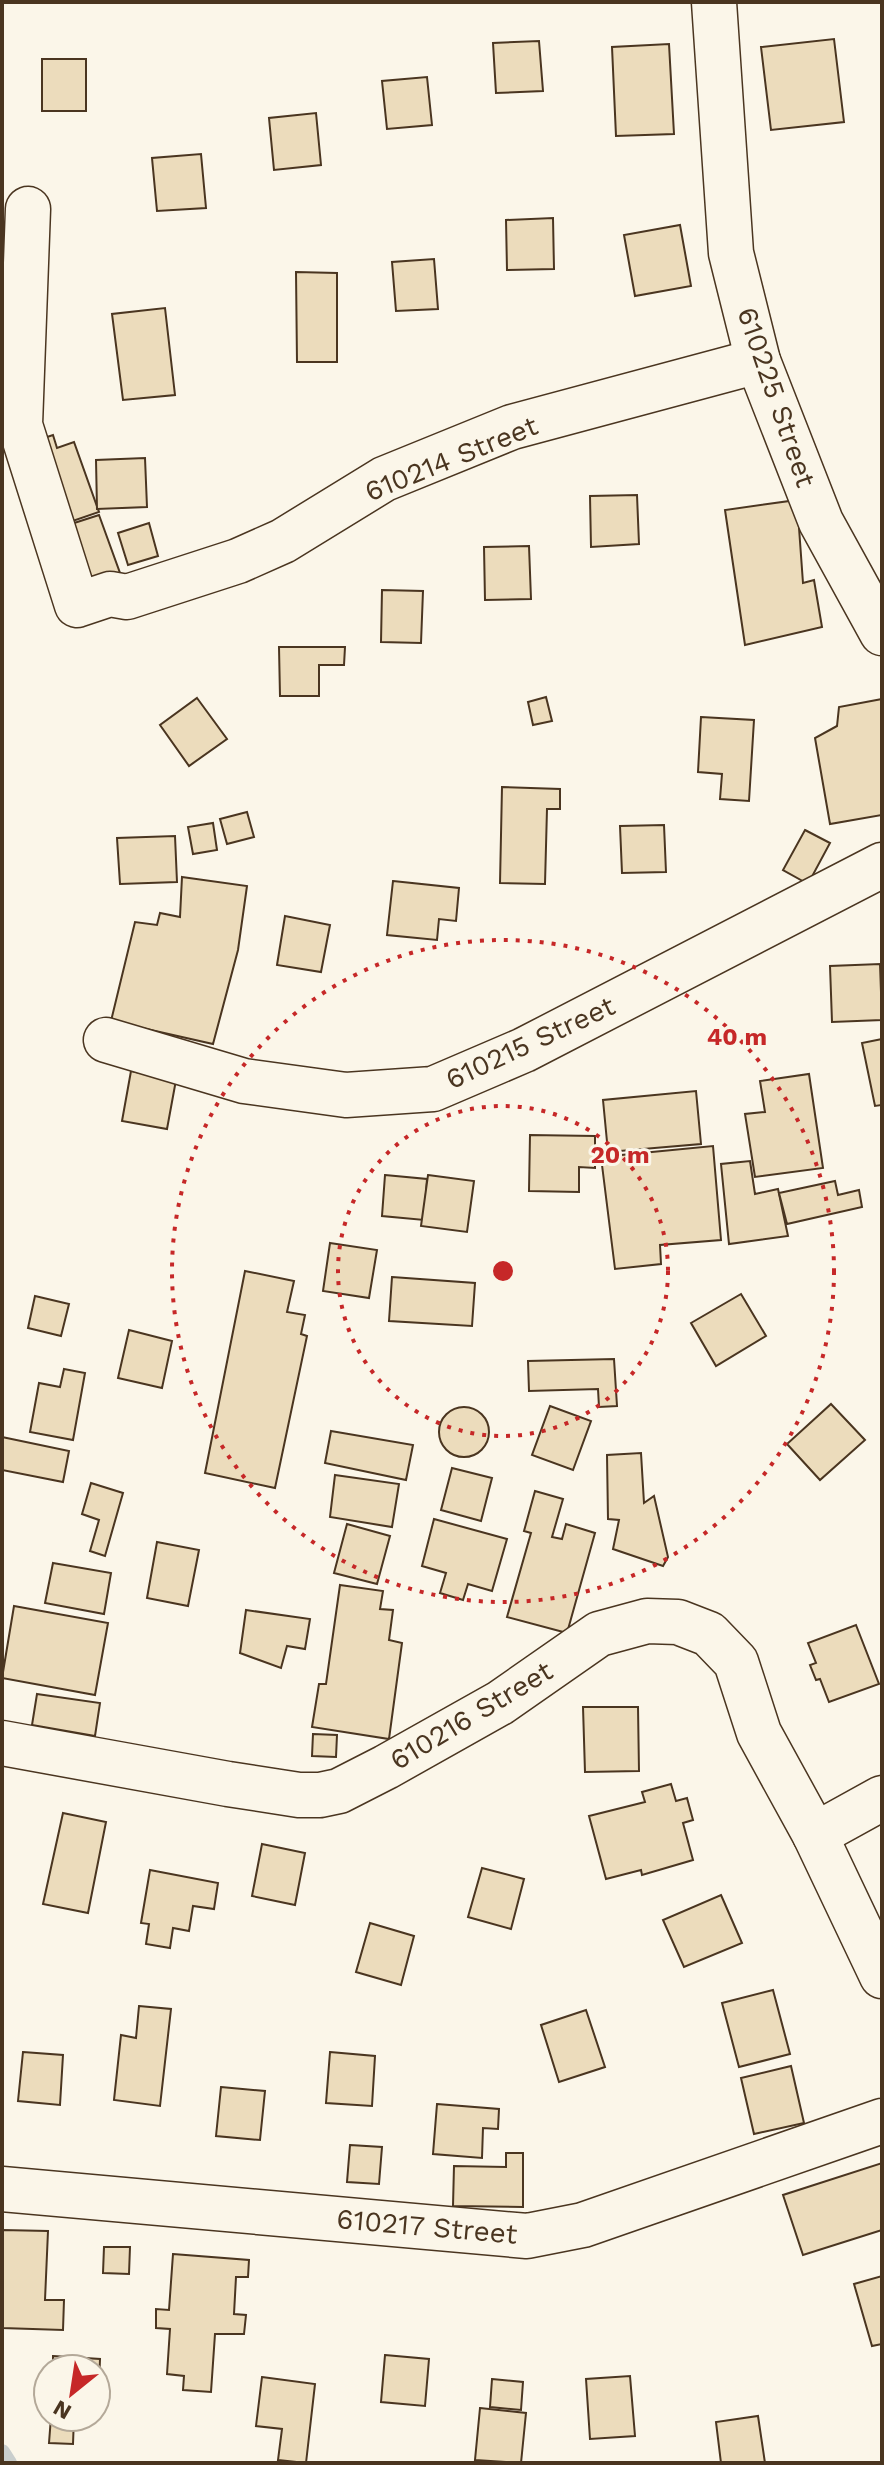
<svg xmlns="http://www.w3.org/2000/svg" width="884" height="2465" font-family="'Work Sans',sans-serif">
  <rect width="100%" height="100%" fill="#fbf6e9"/>
  <g fill="none" stroke-linecap="round" stroke-linejoin="round">
    <polyline stroke="#c9cecd" stroke-width="16" points="2,2452 9,2463"/>
  </g>
  <g fill="#ecdcbc" stroke="#4a3520" stroke-width="2">
    <polygon points="834,39 844,122 771,130 761,47"/>
    <polygon points="539,41 543,91 496,93 493,43"/>
    <polygon points="669,44 674,134 616,136 612,47"/>
    <rect x="42" y="59" width="44" height="52"/>
    <polygon points="427,77 432,125 387,129 382,81"/>
    <polygon points="316,113 321,165 274,170 269,118"/>
    <polygon points="201,154 206,208 157,211 152,158"/>
    <polygon points="553,218 554,269 507,270 506,220"/>
    <polygon points="680,225 691,286 635,296 624,235"/>
    <polygon points="434,259 438,309 396,311 392,262"/>
    <polygon points="296,272 337,273 337,362 297,362"/>
    <polygon points="165,308 175,395 123,400 112,314"/>
    <polygon points="53,435 57,448 74,442 99,512 64,524 35,441"/>
    <polygon points="145,458 147,507 97,509 96,460"/>
    <polygon points="637,495 639,544 591,547 590,496"/>
    <polygon points="797,500 803,583 814,580 822,627 745,645 725,510"/>
    <polygon points="99,515 120,573 88,585 68,525"/>
    <polygon points="149,523 158,556 128,565 118,533"/>
    <polygon points="529,546 531,599 485,600 484,547"/>
    <polygon points="382,590 423,591 421,643 381,642"/>
    <polygon points="279,647 345,647 344,665 319,665 319,696 280,696"/>
    <polygon points="546,697 552,721 533,725 528,702"/>
    <polygon points="197,698 227,739 189,766 160,725"/>
    <polygon points="882,699 882,815 830,824 815,738 837,726 839,707"/>
    <polygon points="701,717 754,720 749,801 720,799 722,774 698,772"/>
    <polygon points="502,787 560,789 560,809 547,809 545,884 500,883"/>
    <polygon points="247,812 254,837 227,844 220,819"/>
    <polygon points="213,823 217,850 193,854 188,827"/>
    <polygon points="664,825 666,872 622,873 620,826"/>
    <polygon points="805,830 830,843 808,884 783,870"/>
    <polygon points="175,836 177,882 120,884 117,838"/>
    <polygon points="182,877 247,886 238,950 213,1044 111,1021 135,922 157,925 160,913 180,917"/>
    <polygon points="393,881 459,888 456,921 439,919 437,940 387,935"/>
    <polygon points="285,916 330,925 321,972 277,965"/>
    <polygon points="880,964 882,1020 832,1022 830,966"/>
    <polygon points="882,1039 882,1105 875,1106 862,1043"/>
    <polygon points="131,1071 176,1080 167,1129 122,1121"/>
    <polygon points="809,1074 823,1168 755,1177 745,1114 765,1112 760,1081"/>
    <polygon points="696,1091 701,1144 608,1152 603,1100"/>
    <polygon points="530,1135 595,1136 595,1168 579,1167 579,1192 529,1191"/>
    <polygon points="713,1146 721,1240 660,1245 661,1264 615,1269 601,1157"/>
    <polygon points="750,1161 755,1194 778,1189 788,1236 729,1244 721,1164"/>
    <polygon points="385,1175 427,1179 424,1220 382,1216"/>
    <polygon points="428,1175 474,1181 467,1232 421,1226"/>
    <polygon points="835,1181 838,1195 859,1190 862,1207 787,1224 779,1193"/>
    <polygon points="330,1243 377,1250 369,1298 323,1291"/>
    <polygon points="245,1271 294,1281 287,1312 305,1315 301,1334 307,1336 275,1488 205,1473"/>
    <polygon points="392,1277 475,1283 472,1326 389,1321"/>
    <polygon points="741,1294 766,1336 716,1366 691,1323"/>
    <polygon points="35,1296 69,1304 61,1336 28,1328"/>
    <polygon points="129,1330 172,1341 162,1388 118,1378"/>
    <polygon points="614,1359 617,1406 599,1407 598,1389 529,1391 528,1361"/>
    <polygon points="64,1369 85,1373 73,1440 30,1432 39,1383 60,1387"/>
    <polygon points="831,1404 865,1440 820,1480 787,1444"/>
    <polygon points="550,1406 591,1421 573,1470 532,1455"/>
    <circle cx="464" cy="1432" r="25"/>
    <polygon points="331,1431 413,1445 406,1480 325,1463"/>
    <polygon points="2,1437 69,1451 63,1482 2,1470"/>
    <polygon points="641,1453 644,1503 654,1496 668,1557 663,1566 613,1549 619,1520 608,1519 607,1455"/>
    <polygon points="452,1468 492,1478 481,1521 441,1510"/>
    <polygon points="335,1475 399,1484 392,1527 330,1517"/>
    <polygon points="91,1483 123,1493 105,1556 90,1551 99,1520 82,1514"/>
    <polygon points="535,1491 563,1499 552,1537 562,1539 566,1524 595,1533 567,1633 507,1617 531,1533 524,1531"/>
    <polygon points="434,1519 507,1539 492,1591 468,1584 463,1600 440,1593 446,1573 422,1566"/>
    <polygon points="347,1524 390,1536 377,1584 334,1573"/>
    <polygon points="157,1542 199,1550 188,1606 147,1598"/>
    <polygon points="53,1563 111,1573 104,1614 45,1603"/>
    <polygon points="340,1585 383,1591 380,1609 393,1610 389,1640 402,1643 389,1739 312,1727 319,1684 326,1684"/>
    <polygon points="14,1606 108,1623 95,1695 2,1678"/>
    <polygon points="246,1610 310,1619 305,1649 287,1646 281,1668 240,1653"/>
    <polygon points="856,1625 879,1684 829,1702 820,1679 816,1680 810,1665 816,1663 808,1643"/>
    <polygon points="37,1694 100,1703 95,1736 32,1725"/>
    <polygon points="583,1707 638,1707 639,1771 585,1772"/>
    <polygon points="313,1734 337,1735 336,1757 312,1756"/>
    <polygon points="671,1784 676,1801 687,1798 693,1820 683,1823 693,1860 642,1875 641,1870 606,1879 589,1816 645,1802 642,1792"/>
    <polygon points="63,1813 106,1822 88,1913 43,1904"/>
    <polygon points="262,1844 305,1853 295,1905 252,1896"/>
    <polygon points="482,1868 524,1879 511,1929 468,1917"/>
    <polygon points="150,1870 218,1883 214,1909 193,1906 189,1931 173,1928 170,1948 146,1944 149,1924 141,1923"/>
    <polygon points="721,1895 742,1943 684,1967 663,1920"/>
    <polygon points="370,1923 414,1936 401,1985 356,1972"/>
    <polygon points="773,1990 790,2054 739,2067 722,2003"/>
    <polygon points="139,2006 171,2009 160,2106 114,2100 121,2035 136,2038"/>
    <polygon points="586,2010 605,2067 559,2082 541,2025"/>
    <polygon points="23,2052 63,2055 60,2105 18,2101"/>
    <polygon points="330,2052 375,2056 372,2106 326,2103"/>
    <polygon points="791,2066 804,2123 754,2134 741,2078"/>
    <polygon points="221,2087 265,2091 260,2140 216,2136"/>
    <polygon points="437,2104 499,2109 498,2129 483,2128 482,2158 433,2154"/>
    <polygon points="350,2145 382,2147 379,2184 347,2182"/>
    <polygon points="506,2153 523,2153 523,2207 453,2206 454,2166 506,2167"/>
    <polygon points="882,2163 882,2230 803,2255 783,2195"/>
    <polygon points="2,2230 48,2231 45,2300 64,2300 63,2330 2,2328"/>
    <polygon points="104,2247 130,2247 129,2274 103,2273"/>
    <polygon points="173,2254 249,2260 248,2277 236,2277 234,2314 246,2315 244,2334 215,2334 211,2392 183,2390 184,2376 167,2374 170,2329 156,2328 156,2309 169,2310"/>
    <polygon points="882,2276 882,2344 872,2346 854,2284"/>
    <polygon points="385,2355 429,2359 425,2406 381,2402"/>
    <polygon points="53,2356 100,2359 98,2411 96,2369 53,2369"/>
    <polygon points="630,2376 635,2436 590,2439 586,2379"/>
    <polygon points="262,2377 315,2384 306,2463 278,2460 282,2429 256,2426"/>
    <polygon points="492,2379 523,2382 521,2410 490,2407"/>
    <polygon points="480,2408 526,2413 521,2463 475,2460"/>
    <polygon points="758,2416 765,2463 721,2463 716,2422"/>
    <polygon points="51,2417 74,2417 73,2444 49,2443"/>
  </g>
  <g fill="none" stroke-linecap="round" stroke-linejoin="round">
    <defs>
      <g id="minor">
        <polyline points="714,2 731,253 758,361 821,522 882,633"/>
        <polyline points="28,209 20,425 77,605 110,594 127,597 238,561 283,541 384,479 512,427 758,361"/>
        <polyline points="106,1040 244,1081 346,1095 433,1089 524,1050 882,865"/>
        <polyline points="2,1743 228,1784 299,1795 320,1795 339,1791 386,1767 500,1703 599,1634 647,1621 678,1622 709,1634 736,1662 759,1733 815,1835"/>
        <polyline points="882,1798 815,1835 882,1976"/>
        <polyline points="2,2189 527,2236 583,2225 882,2121"/>
      </g>
    </defs>
    <use href="#minor" stroke="#4a3520" stroke-width="47"/>
    <use href="#minor" stroke="#fbf6e9" stroke-width="44"/>
  </g>
  <g fill="none" stroke="#c62828" stroke-width="4" stroke-dasharray="4 8">
    <circle cx="503" cy="1271" r="165"/>
    <circle cx="503" cy="1271" r="331"/>
  </g>
  <g text-anchor="middle" stroke-width="6" stroke-linejoin="round" paint-order="stroke">
    <g font-size="28" fill="#4a3520" stroke="#fbf6e9">
      <text transform="translate(777 397) rotate(71)" y="10">610225 Street</text>
      <text transform="translate(451 458) rotate(-22)" y="10">610214 Street</text>
      <text transform="translate(530 1042) rotate(-25)" y="10">610215 Street</text>
      <text transform="translate(471 1715) rotate(-31)" y="10">610216 Street</text>
      <text transform="translate(427 2226) rotate(5)" y="10">610217 Street</text>
    </g>
  </g>
  <circle cx="503" cy="1271" r="12" fill="#c62828" stroke="#fbf6e9" stroke-width="4"/>
  <g font-size="24" text-anchor="middle" font-weight="bold" fill="#c62828" stroke="#fbf6e9" stroke-width="6" stroke-linejoin="round" paint-order="stroke">
    <text x="737" y="1045">40 m</text>
    <text x="620" y="1163">20 m</text>
  </g>
  <rect width="884" height="2465" fill="none" stroke="#4a3520" stroke-width="8"/>
  <g transform="translate(72 2393) rotate(210)"><circle r="38" fill="#fbf6e9" stroke="#b4a999" stroke-width="2"/>
  <path d="M0-6L14 30L0 20L-14 30Z" fill="#c62828"/>
  <text y="-12" font-size="22" font-weight="bold" text-anchor="middle" fill="#4a3520">N</text>
  </g>
</svg>
